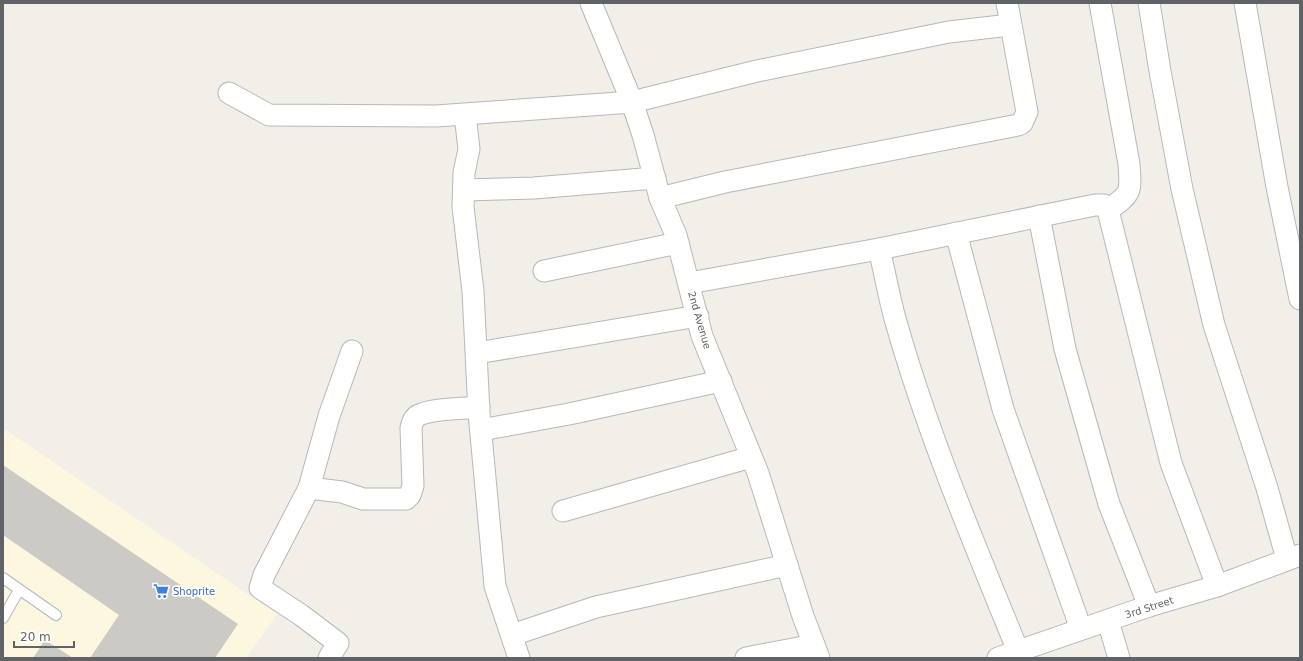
<svg xmlns="http://www.w3.org/2000/svg" width="1303" height="661" font-family="'DejaVu Sans',sans-serif">
  <rect width="100%" height="100%" fill="#f1efe8"/>
  <polygon fill="#fef7e0" points="3,428 277,614 246,658 3,658"/>
  <g fill="#cccac5">
    <polygon points="3,465 238,624 215,658 90,658 119,615 3,535"/>
    <polygon points="45,640 73,658 33,658"/>
  </g>
  <g fill="none" stroke-linecap="round" stroke-linejoin="round">
    <defs>
      <g id="service">
        <polyline points="3,578 56,615"/>
        <polyline points="3,618 19,590"/>
      </g>
      <g id="minor">
        <polyline points="591,3 632,102 643,135 660,198 676,235 702,336 758,473 803,616 819,658"/>
        <path d="M1100,3L1129,164C1131,193 1132,193 1108,210"/>
        <polyline points="1149,3 1160,71 1182,189 1214,325 1267,488 1287,559"/>
        <polyline points="1245,3 1277,187 1300,299"/>
        <polyline points="229,93 269,115 436,116 632,102 757,71 949,32 1010,25"/>
        <polyline points="465,115 469,149 464,173 463,207 473,291 479,413 495,586 519,658"/>
        <polyline points="464,190 534,188 655,178"/>
        <polyline points="660,198 725,182 1018,125 1022,123 1027,112 1007,3"/>
        <polyline points="1039,216 1065,349 1109,504 1149,606"/>
        <polyline points="956,233 1003,409 1081,629"/>
        <path d="M879,249C885,273 889,298 896,322C928,435 974,543 1018,651"/>
        <polyline points="544,271 678,243"/>
        <polyline points="689,283 879,249 1095,205 1104,205 1108,210 1171,463 1217,586"/>
        <polyline points="477,353 698,316"/>
        <polyline points="481,430 569,414 721,381"/>
        <path d="M309,488L342,492L363,499H406L410,495L413,486L411,428C412,423 414,417 419,415C434,408 462,409 479,407"/>
        <polyline points="563,511 751,457"/>
        <polyline points="1108,621 1119,658"/>
        <polyline points="512,635 596,607 787,565"/>
        <polyline points="329,658 338,643 301,615 260,588 264,575 309,488 329,416 352,351"/>
        <polyline points="746,658 814,645"/>
        <polyline points="998,658 1149,606 1217,586 1300,555"/>
      </g>
    </defs>
    <use href="#service" stroke="#b5b8bc" stroke-width="12"/>
    <use href="#minor" stroke="#b5b8bc" stroke-width="23"/>
    <use href="#service" stroke="#fff" stroke-width="10"/>
    <use href="#minor" stroke="#fff" stroke-width="21"/>
  </g>
  <defs>
    <symbol id="supermarket-bare" viewBox="-9 -9 18 18"><path d="M-6-5.5h2.5l.6 2H6L4.5 2H-2.5L-4.4-4H-6ZM-1.5 3.2a1.3 1.3 0 1 0 .1 0ZM3 3.2a1.3 1.3 0 1 0 .1 0Z" fill="#3f7fe0" stroke="#fff" stroke-width="2.5" paint-order="stroke"/></symbol>
  </defs>
  <g fill-rule="evenodd">
    <use href="#supermarket-bare" x="150" y="580" width="22" height="22"/>
  </g>
  <g text-anchor="middle" stroke-width="3.5" stroke-linejoin="round" paint-order="stroke">
    <g font-size="10" fill="#5f6368" stroke="#fff">
      <text transform="translate(700 320) rotate(74)" y="4">2nd Avenue</text>
      <text transform="translate(1149 607) rotate(-18)" y="4">3rd Street</text>
    </g>
    <g font-size="10" fill="#366cbe" stroke="#fff" text-anchor="start">
      <text x="173" y="595">Shoprite</text>
    </g>
  </g>
  <rect width="1303" height="661" fill="none" stroke="#5f6368" stroke-width="8"/>
  <path d="M14 641v6h60v-6" fill="none" stroke="#5f6368" stroke-width="2"/>
  <text x="20" y="641" font-size="12" fill="#5f6368" stroke="#ffffff" stroke-width="3" paint-order="stroke">20 m</text>
</svg>
